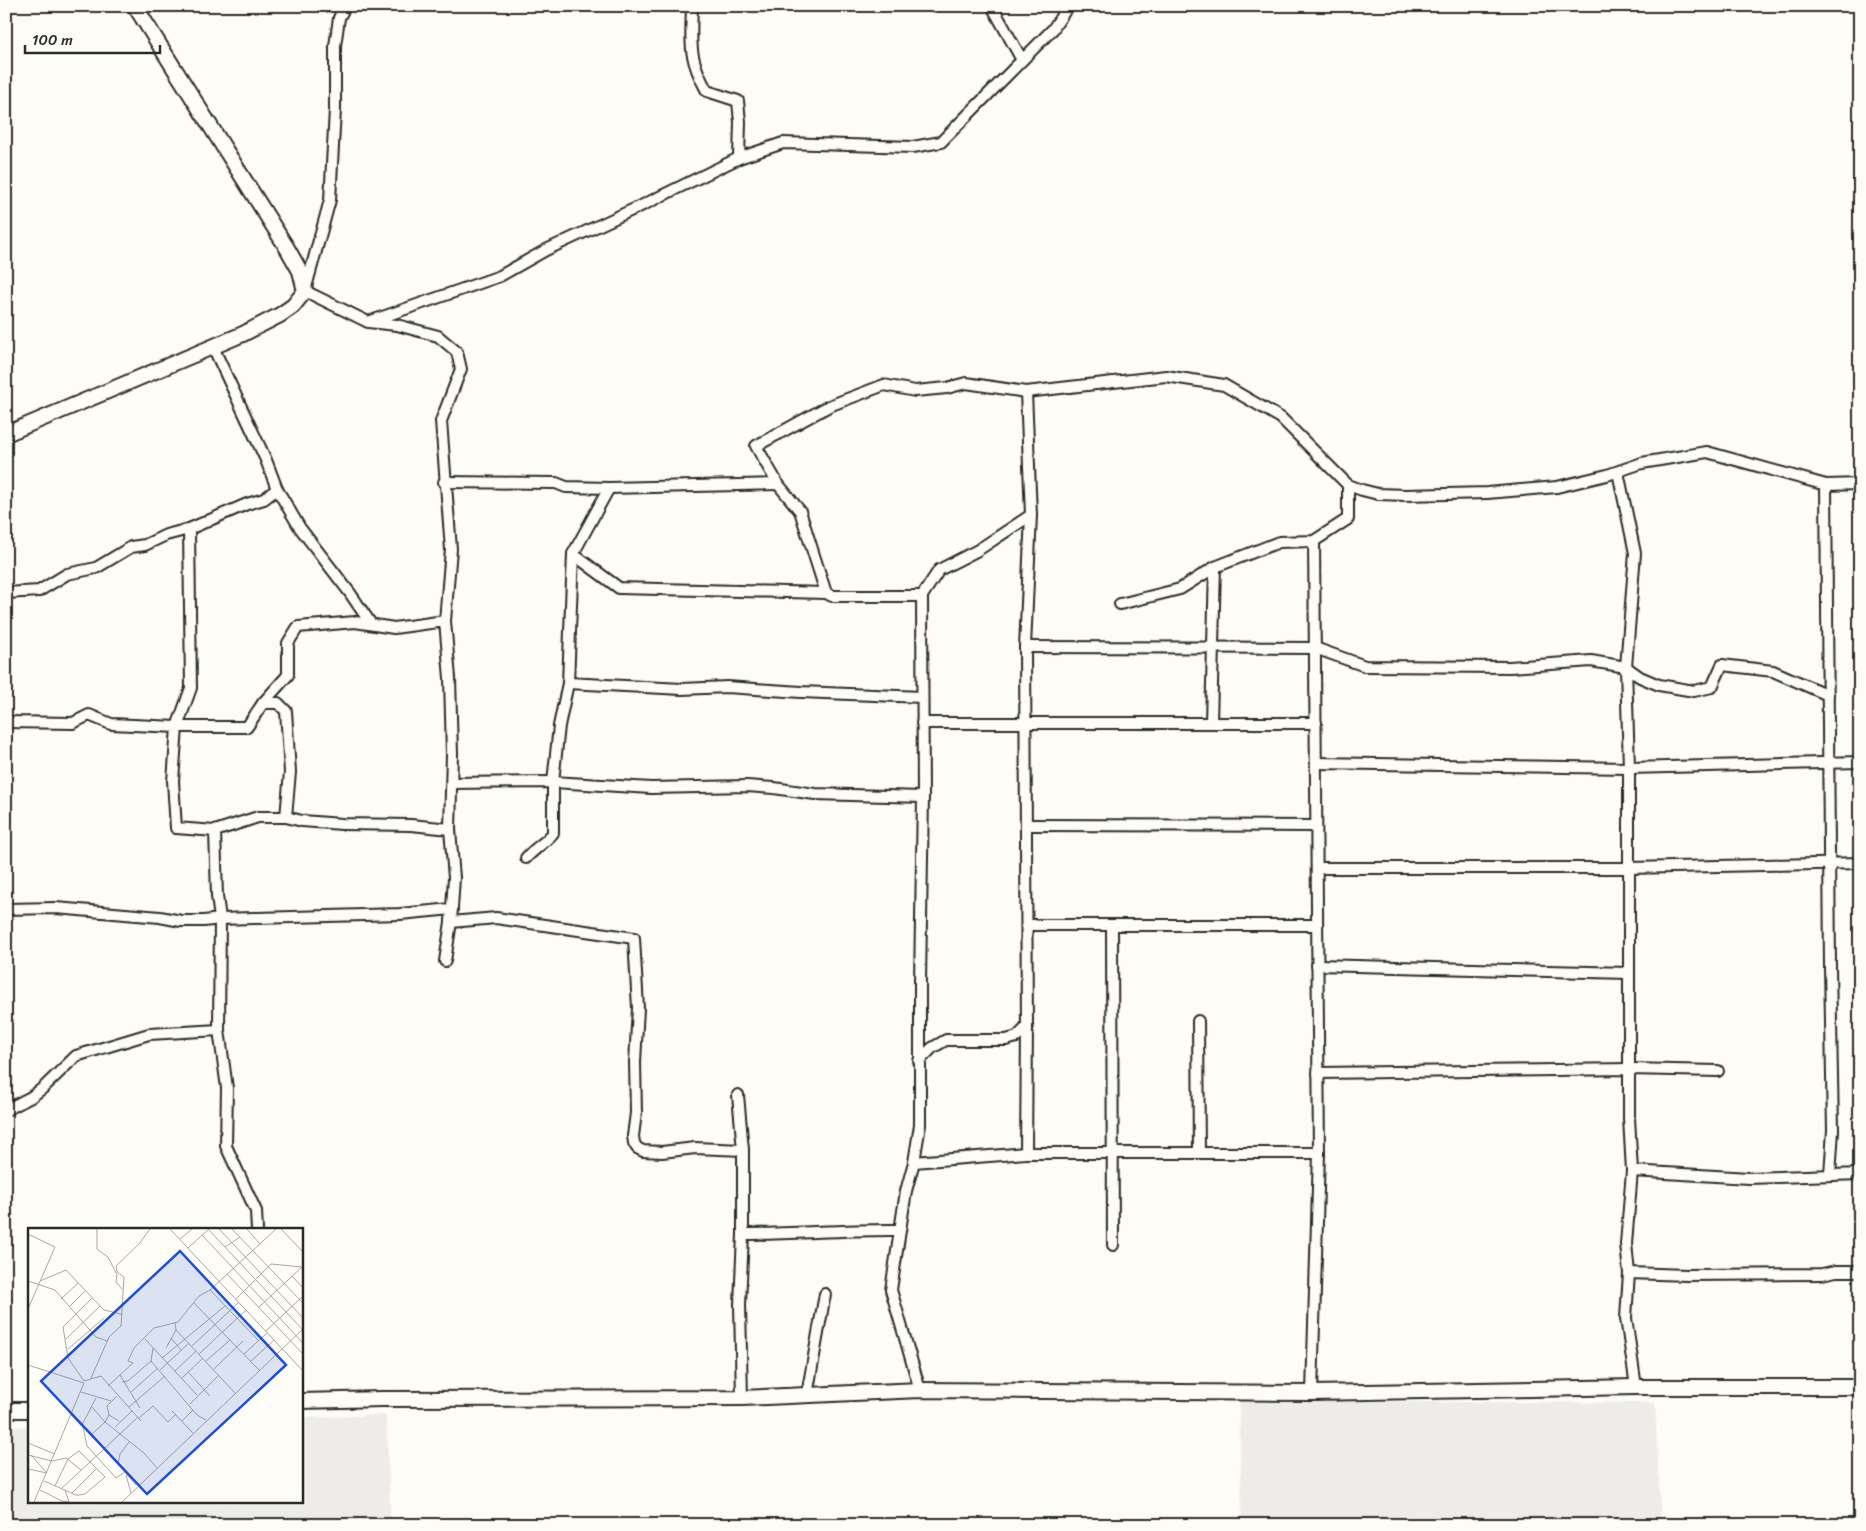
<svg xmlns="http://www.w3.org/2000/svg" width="1866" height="1531" font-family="Sriracha,sans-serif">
  <rect width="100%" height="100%" fill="#fdfcf7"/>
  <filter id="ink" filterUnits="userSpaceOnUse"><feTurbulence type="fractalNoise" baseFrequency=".02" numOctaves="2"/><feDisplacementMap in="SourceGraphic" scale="10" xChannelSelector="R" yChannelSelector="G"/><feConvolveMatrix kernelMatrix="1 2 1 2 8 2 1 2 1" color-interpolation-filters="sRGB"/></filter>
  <g filter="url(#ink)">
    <g fill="#edece8">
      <polygon points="1239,1401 1655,1403 1661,1525 1242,1525"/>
      <polygon points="386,1415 391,1525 6,1525 6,1427 29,1426 29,1502 301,1502 301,1418"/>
    </g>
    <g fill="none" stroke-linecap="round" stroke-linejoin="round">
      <defs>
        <g id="street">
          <polyline points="345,6 339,18 335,46 335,110 330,200 305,291 368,322 397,325 438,336 457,352 461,369 441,421 451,549 445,621 450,678 452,754 450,829 454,878 451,922 445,961"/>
          <path d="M692,6C691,44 688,57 707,91L738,101L740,122L739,158"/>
          <polyline points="992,6 1022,60"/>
          <polyline points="371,321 500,276 546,250 645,204 739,158 783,143 913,147 941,142 1053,29 1068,6"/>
          <polyline points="213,347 266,460 277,489 300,528 350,593 371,624"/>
          <polyline points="1618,472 1635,553 1626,667 1629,768 1629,1118 1632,1171 1626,1244 1629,1273 1626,1318 1636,1387"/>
          <polyline points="444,482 556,483 566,487 609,488 778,484 756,446 829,406 884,385 915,391 947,388 966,383 1026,392 1166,376 1224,385 1281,418 1348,485 1362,490 1378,494 1406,495 1487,493 1557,487 1607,475 1642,463 1707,452 1826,485 1860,484"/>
          <polyline points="778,484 800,511 826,593"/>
          <polyline points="1826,485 1830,967 1833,1130 1830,1175"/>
          <polyline points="189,529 191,688 177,727 247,727 263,703"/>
          <polyline points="573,554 619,588 826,593 832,596 922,596"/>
          <polyline points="6,593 39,591 67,574 96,568 131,547 145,545 166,535 189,529 247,504 264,499 277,489"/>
          <polyline points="1120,604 1180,589 1215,567 1279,542 1314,541 1348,519 1348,485"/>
          <polyline points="1025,647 1315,648 1365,666 1510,667 1591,661 1626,667 1640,677 1659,685 1694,691 1712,687 1722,665 1773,671 1828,695"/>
          <polyline points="568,683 682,689 727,687 801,692 922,697"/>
          <polyline points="6,722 73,723 89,715 111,724 177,727 173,781 176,828 215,831 217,896 220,919 219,1030 227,1088 226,1146 256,1211 257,1230"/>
          <polyline points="922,723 1316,723"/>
          <polyline points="1211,723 1215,567"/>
          <polyline points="1316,763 1629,768 1860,762"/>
          <polyline points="452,783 553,782 651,788 747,786 774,788 815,794 923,797"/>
          <polyline points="286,817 290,772 286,711 278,703 263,703 288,675 288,643 298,627 355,622 394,628 445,621"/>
          <polyline points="1026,825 1316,826"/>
          <polyline points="215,831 258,817 286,817 302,821 342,824 411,825 450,829"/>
          <path d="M526,858C535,848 545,843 553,833V782L559,726L568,683L573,554L609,488"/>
          <polyline points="1317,868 1629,868 1860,863"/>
          <polyline points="6,909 56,908 160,917 181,921 204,921 220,919 400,914 452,909"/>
          <polyline points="451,922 496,918 634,938 638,1008 635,1062 636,1113 633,1136 634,1143 637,1148 643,1151 662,1152 695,1148 743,1150"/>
          <polyline points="1027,925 1317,925"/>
          <polyline points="1112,925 1113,1245"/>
          <polyline points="1317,965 1629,973"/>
          <polyline points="1198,1021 1199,1153"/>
          <polyline points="919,1061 932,1048 946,1040 1006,1040 1017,1037 1027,1027"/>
          <polyline points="1318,1073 1629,1069 1718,1071"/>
          <polyline points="738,1095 743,1150 743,1234 740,1305 742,1398"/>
          <polyline points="6,1110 31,1097 43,1088 76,1056 149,1034 219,1030"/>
          <polyline points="1026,1153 1027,1027 1025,647 1031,515 1026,392"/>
          <polyline points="914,1162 1026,1153 1319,1153"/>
          <polyline points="1632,1171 1749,1178 1860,1174"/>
          <path d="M743,1234C796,1234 848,1229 900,1230"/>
          <polyline points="1629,1273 1687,1275 1822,1274 1836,1271 1860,1271"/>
          <polyline points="920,1390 891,1290 906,1191 914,1162 920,1125 920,981 923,797 922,596 939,570 978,550 1031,515"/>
          <polyline points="1312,1393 1319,1153 1314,541"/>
          <polyline points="807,1395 825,1294"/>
        </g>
        <g id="secondary">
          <polyline points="6,434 243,334 280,315 293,306 305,291 300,271 287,248 135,6"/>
          <polyline points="301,1401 382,1399 742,1398 920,1390 1312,1393 1636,1387 1860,1387"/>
          <polyline points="6,1410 29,1410"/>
        </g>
      </defs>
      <use href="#street" stroke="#2b2b2b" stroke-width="14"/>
      <use href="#secondary" stroke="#2b2b2b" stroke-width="18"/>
      <use href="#street" stroke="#fdfcf7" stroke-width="10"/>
      <use href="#secondary" stroke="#fdfcf7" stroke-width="14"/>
    </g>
  </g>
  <g transform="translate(28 1228)">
    <rect width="275" height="275" fill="#fdfcf7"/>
    <path fill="none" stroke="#a9a8a5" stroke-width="1" d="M69,1V21L80,29L89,47L88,54L94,61M142,1L275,143M180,1L275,102M191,1L275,90M204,1L275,75M219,1L232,16M253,1L275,24M0,6L27,19L0,81M174,7L275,115M152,11L164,1M197,19L212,9M160,20L181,1M199,46L275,126M264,48L275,60M0,53L27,62L68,109L79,113M12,53L38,42L76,82L93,86M182,62L231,113M64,70L35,99L40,130L56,153L73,148L113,193M33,71L50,55M208,71L243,36L274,39M166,75L231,142M41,79L57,63M231,79L274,39M148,102L207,165M238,103L275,68M143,110L153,122M38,111L72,78M117,111L169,167M164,118L211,74M138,120L148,102L147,95M40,121L76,90M171,126L218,82M216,126L239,105M134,130L197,78M123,133L169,187L178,192M178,133L202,112M222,134L246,112M0,137L56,155L6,274M186,141L215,113M132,142L161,115M147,143L168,123M160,144L182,168M92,147L112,180M63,150L81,109L93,98L96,49L89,44L88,38L111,16L122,1M154,150L175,130M94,154L100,153L123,133L125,120M80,158L105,135L100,133L106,120L126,100L150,94L171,68L182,62L248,1M53,164L83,173M103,164L130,140M89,168L79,178L81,187L91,193M162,176L191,147M64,179L77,194L81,187M101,179L137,148M144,183L165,205M111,190L125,178L140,194L148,186M154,193L165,182M54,197L68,170M55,199L59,218L88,250L97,244M87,199L104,183M63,207L77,194L116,225L129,240M0,215L27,226M0,227L24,233L38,230L53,242M3,227L19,245M90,236L92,226L101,214M0,241L19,245M98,247L103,265M16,253L48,267H51L57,266L77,249L51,223L40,231L27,258M108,257L76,221L110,189M34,260L76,221L43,187M12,262L36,274M44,265L69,240M36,273L41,274L37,262M94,274L275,101"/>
    <path fill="#1d4ed8" fill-opacity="0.15" stroke="#1d4ed8" stroke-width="2.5" d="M152,23L258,137L119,266L13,153Z"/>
    <rect width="275" height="275" fill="none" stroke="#2b2b2b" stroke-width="2.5"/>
  </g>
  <rect width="1866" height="1531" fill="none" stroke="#fdfcf7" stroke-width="25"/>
  <rect x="12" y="12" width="1841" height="1506" fill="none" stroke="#2b2b2b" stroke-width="2" filter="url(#ink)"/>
  <path d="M25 45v8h135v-8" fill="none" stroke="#2b2b2b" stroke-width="2.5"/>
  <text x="32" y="45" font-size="15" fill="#2b2b2b" stroke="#fdfcf7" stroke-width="4" paint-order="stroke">100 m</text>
</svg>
